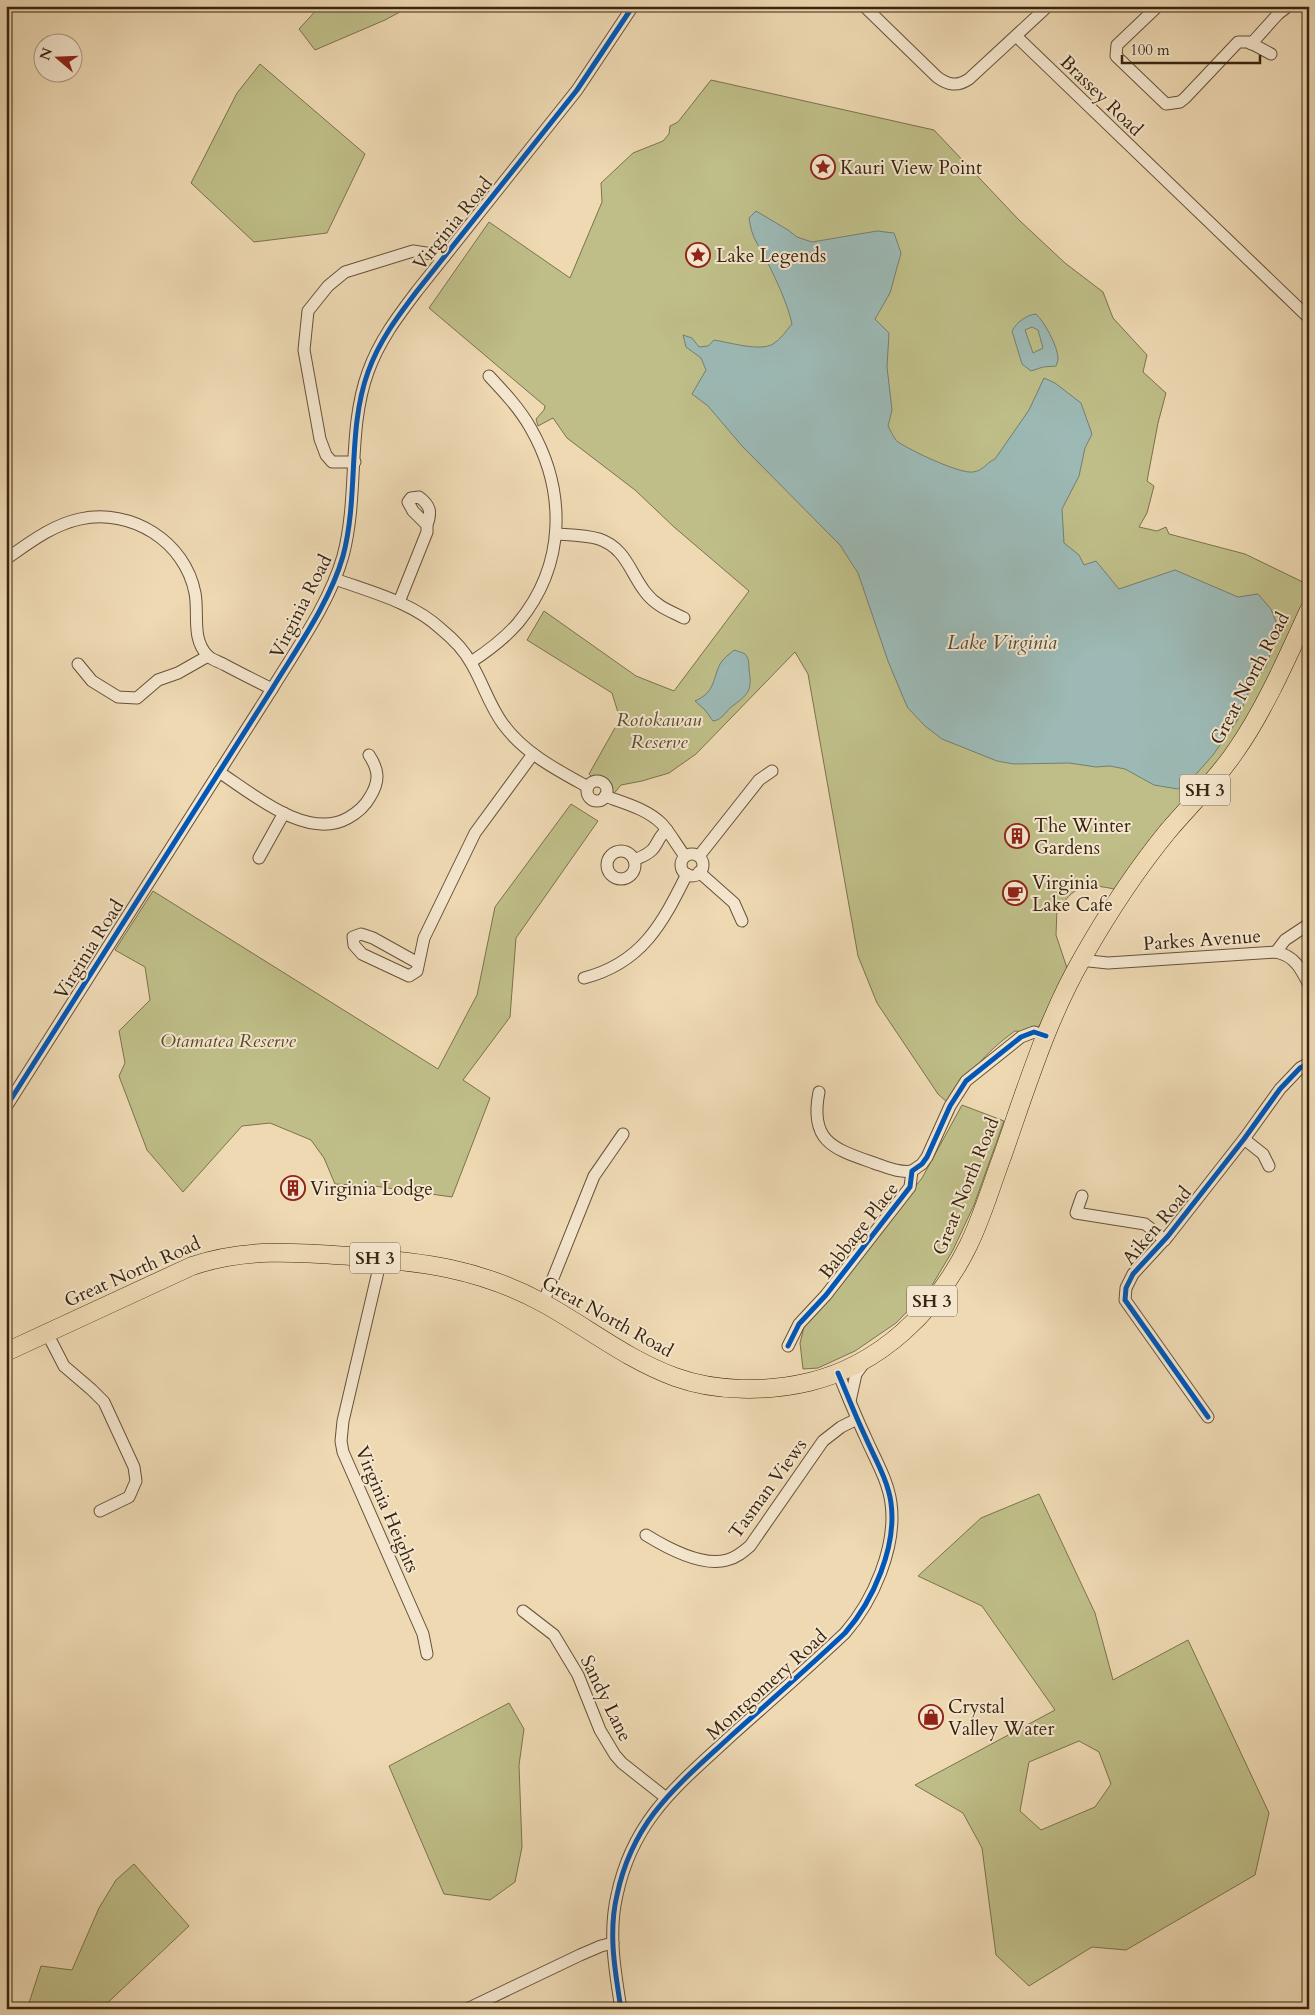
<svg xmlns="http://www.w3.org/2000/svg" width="1315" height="2015" font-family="Cardo,serif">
  <rect width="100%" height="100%" fill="#eed9b3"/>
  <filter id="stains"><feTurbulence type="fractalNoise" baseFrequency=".004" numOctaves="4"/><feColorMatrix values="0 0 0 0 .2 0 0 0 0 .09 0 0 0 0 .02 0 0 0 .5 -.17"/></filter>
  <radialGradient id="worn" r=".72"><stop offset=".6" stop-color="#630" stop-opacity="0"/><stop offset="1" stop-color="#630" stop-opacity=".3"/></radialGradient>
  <g fill="#bfbe88" stroke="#7c724c" fill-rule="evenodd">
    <polygon points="320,6 411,6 385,20 315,50 299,29"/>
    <polygon points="260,64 365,154 327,233 254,242 191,183 237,93"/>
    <path d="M711,80L934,130L1019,220L1065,263L1103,292L1113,318L1147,355L1143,372L1166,393L1158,423L1147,481L1154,486L1147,513L1139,527L1157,531L1166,527L1169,534L1245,554L1309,585V593L1245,727L1119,890C1090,884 1077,881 1059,909H1057L1056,935L1067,968L1036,1033L1015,1031C983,1054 971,1072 949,1104L938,1094L877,1003L858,956L808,674L795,652L696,754L669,773L642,781L621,785L611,797L589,774L620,719L612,693L527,640L544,611L636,676L674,691L749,591L674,527L635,490L567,438L553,418L538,426L536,419L544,410L545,406L429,308L489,222L570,278L602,202L601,183L633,153L663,141L669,134L670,126L678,122Z"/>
    <polygon points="571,804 598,821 516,938 510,1017 463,1080 490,1098 452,1197 374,1186 335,1184 324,1158 311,1140 270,1123 242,1126 183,1192 147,1150 119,1076 125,1063 119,1031 150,1000 145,967 115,950 153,891 438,1069 477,995 495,907"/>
    <polygon points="962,1105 1004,1121 974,1205 953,1250 931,1287 896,1323 855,1351 818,1368 803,1369 800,1343 804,1327 922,1178"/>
    <path d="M1039,1494L1095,1613L1113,1680L1188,1640L1269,1813L1255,1875L1126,1950L1092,1947L1029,1986L996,1955L982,1848L963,1813L915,1785L1055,1710L982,1606L918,1576L981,1518ZM1079,1741L1099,1752L1111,1784L1095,1807L1041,1830L1020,1811L1029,1762Z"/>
    <polygon points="509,1703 524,1729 519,1765 522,1847 515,1882 490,1900 444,1894 389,1766"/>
    <polygon points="134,1864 189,1926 101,2009 27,2009 41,1966 72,1970 99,1908 116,1880"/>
  </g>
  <g fill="#9cb9b5" stroke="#747e73" fill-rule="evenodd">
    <path d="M756,211L788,230L797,237L812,242L877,231L894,233L901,253L890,293L875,319L889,333L887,367L892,410L888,426C891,431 894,439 898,442C910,450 959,474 973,472C983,471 987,462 995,459L1029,410L1044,378L1055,383L1081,403L1092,434L1085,448L1079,476L1062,509L1064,543L1079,555L1084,565L1096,561L1119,589L1175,570L1238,597L1258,594L1271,609L1279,630L1266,666L1249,691L1237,721L1213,755L1198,772L1178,789L1154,785L1125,769L1110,766L1096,767L1069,763L1014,764L997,761L942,739L925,726L908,708L903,697L888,661L858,573L840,545L742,446L708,406L692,394L706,370L701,358L686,347L683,335L692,338L699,347L708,346L714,340C728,342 760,352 773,344C781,339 786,331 792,324C787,302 777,282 767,261C758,243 752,240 749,218Z"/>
    <path d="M1036,314C1044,321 1058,347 1058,358C1058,361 1057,363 1056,366L1043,367L1031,371L1022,364L1012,331C1017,322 1026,315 1036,314ZM1032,327L1038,330L1043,348L1033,353L1025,330Z"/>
    <path d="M734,650C737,651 742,652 745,654C749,658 749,664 749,669C752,689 750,693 734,705C726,710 723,720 713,721L705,710L695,701C715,692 712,681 720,664C723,658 730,654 734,650Z"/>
  </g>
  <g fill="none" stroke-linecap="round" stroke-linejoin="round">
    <defs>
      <g id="minor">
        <path d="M864,6L937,77C948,85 957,87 969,79L1048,6"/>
        <polyline points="1158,6 1117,45 1116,56 1166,104 1180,102 1185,98 1238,42 1249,42 1271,54"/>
        <polyline points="1016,36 1309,318"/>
        <polyline points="1251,44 1278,14 1287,7"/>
        <polyline points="355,462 332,462 326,455 320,439 304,350 308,311 328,286 345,272 413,251 445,256"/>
        <path d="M556,534C570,535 585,535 599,539C626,548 630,573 646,593C656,606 670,611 684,618"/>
        <path d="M6,559C29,543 52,525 80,519C131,508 185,541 195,593C199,614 191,639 208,656C212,660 220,662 225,665C240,673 256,681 272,689"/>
        <path d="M335,579C371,592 412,602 441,629C452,638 464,650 471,663C483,683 489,705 503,724C524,753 557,770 588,787"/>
        <path d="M399,602L427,532V525L413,511L408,502L411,498L419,497C430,505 432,512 427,525"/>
        <path d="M471,662C488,651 504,639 518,623C566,565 567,491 530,427C519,408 504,392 489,376"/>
        <polyline points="78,664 92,681 118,697 137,698 158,680 178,673 208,656"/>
        <path d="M219,772C253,794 307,841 348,818C357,813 365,806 370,797C380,781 379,770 369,755"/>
        <circle cx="597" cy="791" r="10"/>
        <path d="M605,796C624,803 647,809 662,824C671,834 677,846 685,856"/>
        <circle cx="621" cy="865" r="14"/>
        <circle cx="692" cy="865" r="11"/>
        <polyline points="699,856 759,780 772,771"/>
        <polyline points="259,858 284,813"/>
        <path d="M634,860C641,857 647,855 652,850C658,844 659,835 667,830"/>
        <polyline points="699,872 734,903 742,921"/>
        <polyline points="1276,952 1285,940 1309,924"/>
        <path d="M1082,958L1089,961L1108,963L1276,952C1295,956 1301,969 1309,985"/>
        <polyline points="418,963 373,938 361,934 353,937 354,945 362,954 409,976 417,971 424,938 475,833 533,754"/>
        <path d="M584,978C642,963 662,924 687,874"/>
        <path d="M819,1092C809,1142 834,1149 874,1163C886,1167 899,1173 912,1171"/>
        <path d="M6,1107L272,689C297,648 330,602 343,556C359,496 347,430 368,372C379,341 398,316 417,291L577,90L633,6"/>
        <polyline points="1244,1139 1263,1154 1269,1166"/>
        <polyline points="1082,1196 1076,1213 1145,1224 1165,1240"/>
        <polyline points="381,1259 343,1421 341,1441 343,1452 423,1634 427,1654"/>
        <polyline points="543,1303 594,1176 623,1134"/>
        <polyline points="47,1333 64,1366 92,1390 104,1402 134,1467 136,1481 129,1497 100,1511"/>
        <polyline points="788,1346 799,1324 826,1295 910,1187 912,1171 922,1164 927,1157 950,1106 966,1081 1021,1037 1034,1032 1046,1036"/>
        <polyline points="850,1401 856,1374 864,1363"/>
        <polyline points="1208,1417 1125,1300 1126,1288 1133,1274 1168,1236 1244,1139 1280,1089 1300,1068 1309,1063"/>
        <path d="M646,1535C667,1548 703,1567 727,1560C736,1558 743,1552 750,1546L823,1441L841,1427L857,1419"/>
        <polyline points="523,1611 554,1635 578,1675 600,1730 615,1755 622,1763 665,1797"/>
        <polyline points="467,2009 580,1955 601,1946 613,1943"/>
        <path d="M621,2009C615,1971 608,1933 617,1895C633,1819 678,1785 732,1735C770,1701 808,1668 845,1633C873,1601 897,1547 891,1503C888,1480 874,1457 865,1436C855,1415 847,1394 838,1373"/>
      </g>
      <path id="highway" d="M6,1352L192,1266C245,1248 296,1252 350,1256C421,1262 479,1268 543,1303C587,1327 626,1359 675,1377C716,1392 767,1392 809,1382C880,1365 936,1311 968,1246C982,1218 991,1186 1002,1157C1026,1089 1047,1019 1083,957C1108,913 1136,870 1168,831C1190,805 1216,780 1235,752C1264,711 1288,656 1309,610"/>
    </defs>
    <use href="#minor" stroke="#665238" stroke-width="13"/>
    <use href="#highway" stroke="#39250f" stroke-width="19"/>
    <use href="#minor" stroke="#f4e6ce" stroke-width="11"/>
    <use href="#highway" stroke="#eed9b3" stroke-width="18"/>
    <defs>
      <g id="cycleway">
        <path d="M6,1107L272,689C297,648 330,602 343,556C359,496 347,430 368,372C379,341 398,316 417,291L577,90L633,6"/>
        <polyline points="788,1346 799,1324 826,1295 910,1187 912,1171 922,1164 927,1157 950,1106 966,1081 1021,1037 1034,1032 1046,1036"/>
        <polyline points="1208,1417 1125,1300 1126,1288 1133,1274 1168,1236 1244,1139 1280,1089 1300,1068 1309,1063"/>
        <path d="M621,2009C615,1971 608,1933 617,1895C633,1819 678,1785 732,1735C770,1701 808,1668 845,1633C873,1601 897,1547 891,1503C888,1480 874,1457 865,1436C855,1415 847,1394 838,1373"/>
      </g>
    </defs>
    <use href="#cycleway" stroke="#f4e6ce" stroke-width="8"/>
    <use href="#cycleway" stroke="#0057b8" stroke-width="5"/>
  </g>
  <defs>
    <symbol id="sight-ring" viewBox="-11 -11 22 22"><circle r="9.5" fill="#f4e6ce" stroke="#8f2418" stroke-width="1.5"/><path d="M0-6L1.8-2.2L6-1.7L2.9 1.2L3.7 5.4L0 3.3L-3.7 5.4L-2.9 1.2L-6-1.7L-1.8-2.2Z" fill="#8f2418"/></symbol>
    <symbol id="building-ring" viewBox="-11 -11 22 22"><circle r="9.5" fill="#f4e6ce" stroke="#8f2418" stroke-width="1.5"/><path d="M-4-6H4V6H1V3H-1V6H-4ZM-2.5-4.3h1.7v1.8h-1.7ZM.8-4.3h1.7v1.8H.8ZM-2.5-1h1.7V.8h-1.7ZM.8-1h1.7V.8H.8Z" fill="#8f2418"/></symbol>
    <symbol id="cafe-ring" viewBox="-11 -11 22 22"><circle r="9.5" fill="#f4e6ce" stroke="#8f2418" stroke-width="1.5"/><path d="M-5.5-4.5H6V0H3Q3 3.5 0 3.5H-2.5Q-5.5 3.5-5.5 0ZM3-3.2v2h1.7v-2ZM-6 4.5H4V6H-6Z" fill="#8f2418"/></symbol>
    <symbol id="shop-ring" viewBox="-11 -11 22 22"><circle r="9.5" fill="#f4e6ce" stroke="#8f2418" stroke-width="1.5"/><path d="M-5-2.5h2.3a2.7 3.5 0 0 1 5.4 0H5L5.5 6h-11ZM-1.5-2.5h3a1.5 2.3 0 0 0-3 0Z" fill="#8f2418"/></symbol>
  </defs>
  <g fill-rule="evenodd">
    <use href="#sight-ring" x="809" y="153" width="28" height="28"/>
    <use href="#sight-ring" x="684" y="241" width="28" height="28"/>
    <use href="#building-ring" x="1003" y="822" width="28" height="28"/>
    <use href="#cafe-ring" x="1001" y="879" width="28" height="28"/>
    <use href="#building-ring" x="279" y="1174" width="28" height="28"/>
    <use href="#shop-ring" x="917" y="1703" width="28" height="28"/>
  </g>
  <g text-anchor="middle" stroke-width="4" stroke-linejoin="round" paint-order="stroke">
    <g fill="#f4e6ce" stroke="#715f48" stroke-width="1">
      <rect x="1180" y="774.5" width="50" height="31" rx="4"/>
      <rect x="350" y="1242.5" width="50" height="31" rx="4"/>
      <rect x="907" y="1285.5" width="50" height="31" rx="4"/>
    </g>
    <g font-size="18" font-weight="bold" fill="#39250f">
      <text x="1205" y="796">SH 3</text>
      <text x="375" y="1264">SH 3</text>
      <text x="932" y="1307">SH 3</text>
    </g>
    <g font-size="19" fill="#39250f" stroke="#f4e6ce">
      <text transform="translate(1102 95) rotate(44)" y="7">Brassey Road</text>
      <text transform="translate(452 223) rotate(-51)" y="7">Virginia Road</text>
      <text transform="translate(300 606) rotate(-63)" y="7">Virginia Road</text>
      <text transform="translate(1249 678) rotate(-62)" y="7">Great North Road</text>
      <text transform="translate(1202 939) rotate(-4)" y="7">Parkes Avenue</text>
      <text transform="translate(88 949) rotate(-58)" y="7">Virginia Road</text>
      <text transform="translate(965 1186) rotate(-68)" y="7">Great North Road</text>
      <text transform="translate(1156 1225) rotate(-50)" y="7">Aiken Road</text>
      <text transform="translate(858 1230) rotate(-52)" y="7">Babbage Place</text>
      <text transform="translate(132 1271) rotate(-24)" y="7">Great North Road</text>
      <text transform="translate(608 1316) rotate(29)" y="7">Great North Road</text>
      <text transform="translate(767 1488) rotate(-54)" y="7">Tasman Views</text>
      <text transform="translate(388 1509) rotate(67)" y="7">Virginia Heights</text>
      <text transform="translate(766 1684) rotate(-42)" y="7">Montgomery Road</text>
      <text transform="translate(607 1698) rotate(64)" y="7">Sandy Lane</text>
    </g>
    <g font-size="19" fill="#39250f" stroke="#f4e6ce" text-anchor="start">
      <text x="840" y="174">Kauri View Point</text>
      <text x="716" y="262">Lake Legends</text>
      <text x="1034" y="832">The Winter<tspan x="1034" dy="22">Gardens</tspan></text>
      <text x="1032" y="889">Virginia<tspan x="1032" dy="22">Lake Cafe</tspan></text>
      <text x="310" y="1195">Virginia Lodge</text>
      <text x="948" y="1713">Crystal<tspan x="948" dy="22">Valley Water</tspan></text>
    </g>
    <g font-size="19" font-style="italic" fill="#5a4b2d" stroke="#f4e6ce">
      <text x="659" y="726">Rotokawau<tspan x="659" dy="22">Reserve</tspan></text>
      <text x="228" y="1047">Otamatea Reserve</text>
    </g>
    <g font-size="20" font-style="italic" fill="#524a38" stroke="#f4e6ce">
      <text x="1002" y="649">Lake Virginia</text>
    </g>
  </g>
  <rect width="1315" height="2015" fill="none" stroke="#eed9b3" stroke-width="25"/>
  <rect x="8" y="8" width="1300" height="2000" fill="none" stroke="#39250f" stroke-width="2.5"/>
  <rect x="12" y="12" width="1290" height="1990" fill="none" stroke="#39250f"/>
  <g transform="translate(58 58) rotate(289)"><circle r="24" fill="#f4e6ce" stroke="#a99982"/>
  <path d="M0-4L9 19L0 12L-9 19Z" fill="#8f2418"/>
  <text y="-8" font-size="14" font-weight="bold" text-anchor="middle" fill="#39250f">N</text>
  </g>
  <path d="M1122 55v8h138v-8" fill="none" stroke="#39250f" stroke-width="2.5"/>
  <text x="1130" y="55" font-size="15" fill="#39250f" stroke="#f4e6ce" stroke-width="4" paint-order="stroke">100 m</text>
  <rect width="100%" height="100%" filter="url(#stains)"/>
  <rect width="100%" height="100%" fill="url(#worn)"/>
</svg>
